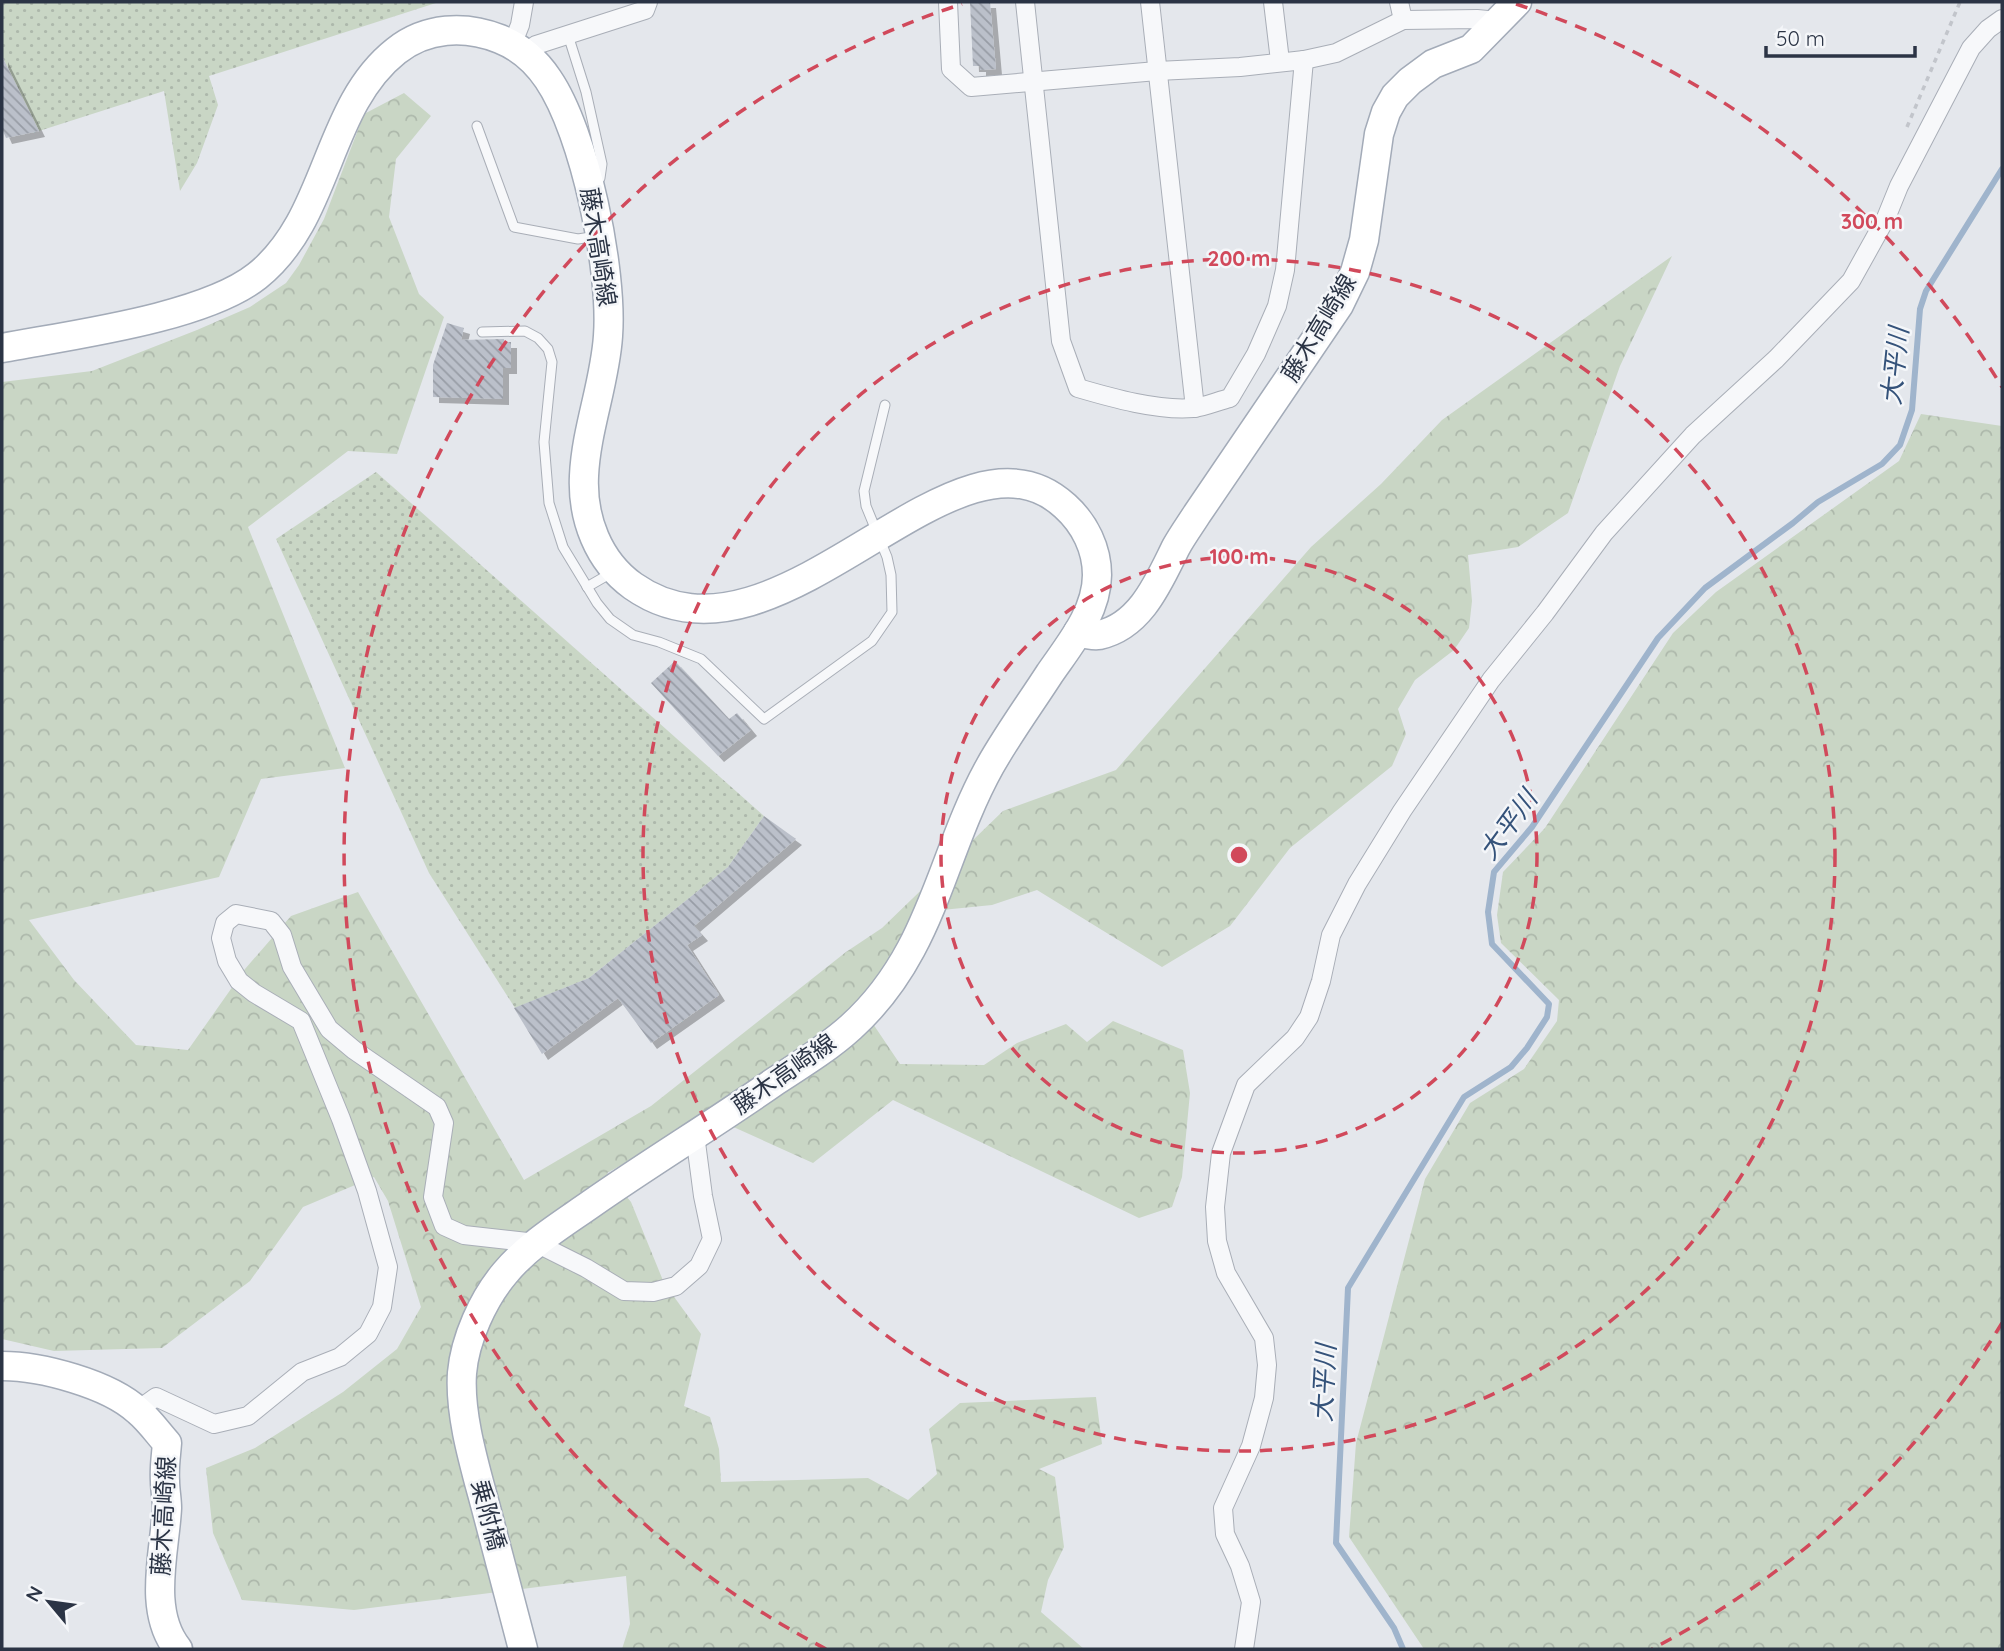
<svg xmlns="http://www.w3.org/2000/svg" width="2004" height="1651" font-family="Quicksand,'Noto Sans JP',sans-serif">
  <defs>
    <pattern id="grass-dots" width="8" height="8" patternUnits="userSpaceOnUse" patternTransform="scale(1.75)"><rect width="8" height="8" fill="#c9d6c5"/><path d="M2 2h.1M6 6h.1" fill="none" stroke="#adb8ab" stroke-width="1.8" stroke-linecap="round"/></pattern>
    <pattern id="forest-crowns" width="20" height="18" patternUnits="userSpaceOnUse" patternTransform="scale(1.75)"><rect width="20" height="18" fill="#c9d6c5"/><path d="M2 6a3 3 0 1 1 6 0M12 15a3 3 0 1 1 6 0" fill="none" stroke="#adb8ab"/></pattern>
    <pattern id="building-back-hatch" width="6" height="6" patternUnits="userSpaceOnUse" patternTransform="scale(1.75)"><rect width="6" height="6" fill="#bbc0ca"/><path d="M-1 5l2 2M0 0l6 6M5-1l2 2" fill="none" stroke="#989da6"/></pattern>
    <filter id="shadow"><feDropShadow dx="6" dy="6" stdDeviation="0" flood-color="#0004"/></filter>
  </defs>
  <rect width="100%" height="100%" fill="#e4e7ec"/>
  <g fill="url(#grass-dots)">
    <polygon points="2,2 439,2 209,76 218,105 197,163 180,191 164,91 39,131 2,56"/>
    <polygon points="376,472 764,816 728,867 589,978 515,1008 429,873 276,539"/>
  </g>
  <g fill="url(#forest-crowns)">
    <polygon points="404,93 431,116 396,159 389,217 419,294 444,317 397,454 348,451 248,527 345,768 261,779 219,877 29,920 74,980 136,1045 188,1050 245,969 291,916 358,892 524,1180 651,1106 846,952 882,928 1003,811 1116,770 1311,547 1381,484 1442,420 1672,256 1620,366 1568,513 1518,547 1468,555 1472,601 1469,628 1454,650 1415,680 1398,709 1406,734 1392,766 1290,848 1230,926 1162,967 1037,890 992,905 922,912 861,1006 900,1064 984,1065 1017,1043 1066,1024 1087,1042 1113,1021 1183,1050 1190,1093 1182,1177 1172,1207 1139,1218 893,1100 813,1163 709,1116 607,1173 631,1202 664,1283 701,1334 684,1406 710,1417 719,1449 721,1482 868,1478 908,1500 937,1474 929,1429 960,1403 1096,1397 1102,1444 1039,1469 1055,1477 1064,1547 1048,1580 1041,1612 1084,1649 622,1649 630,1624 626,1576 354,1610 242,1600 213,1533 206,1468 255,1448 343,1392 397,1349 421,1307 388,1201 374,1177 303,1207 250,1281 162,1348 54,1351 2,1339 2,382 92,371 197,330 250,307 286,283 299,265 324,219 364,114"/>
    <polygon points="1921,414 2002,426 2002,1649 1424,1649 1349,1537 1356,1443 1425,1179 1470,1103 1524,1069 1557,1021 1559,1000 1501,943 1497,915 1503,872 1545,828 1673,633 1716,592 1899,461"/>
  </g>
  <g fill="none" stroke-linecap="round" stroke-linejoin="round">
    <polyline stroke="#9fb4cc" stroke-width="6" points="1403,1649 1394,1628 1336,1543 1348,1288 1464,1097 1511,1067 1527,1048 1547,1017 1549,1004 1492,944 1488,912 1494,872 1532,827 1658,638 1705,588 1793,523 1818,502 1882,464 1900,445 1912,410 1920,309 1926,291 2002,169"/>
  </g>
  <g fill="url(#building-back-hatch)" filter="url(#shadow)">
    <polygon points="970,2 990,2 996,69 980,70 980,66 973,66"/>
    <polygon points="2,56 39,131 6,138 2,129"/>
    <polygon points="447,323 464,328 461,340 504,339 504,342 511,342 511,368 503,368 503,399 433,397 433,365"/>
    <polygon points="675,661 729,719 737,713 751,730 718,756 651,683"/>
    <polygon points="764,816 796,839 694,926 702,935 687,945 719,995 651,1043 618,998 542,1054 514,1008 589,978 728,867"/>
  </g>
  <g fill="none" stroke-linecap="round" stroke-linejoin="round">
    <defs>
      <g id="service">
        <polyline points="568,35 586,92 602,164 600,178 595,184"/>
        <polyline points="477,126 514,227 578,239 597,236"/>
        <polyline points="482,332 525,331 538,338 548,349 552,362 544,442 549,503 563,547 597,603 610,619 633,635 659,642 701,659 764,719 872,641 892,612 891,575 887,557 866,506 864,491 885,405"/>
        <polyline points="587,587 613,572"/>
      </g>
      <g id="minor">
        <polyline points="948,2 951,69 971,87 1157,71 1240,67 1304,60 1336,53 1403,20 1477,19 1498,21"/>
        <path d="M1025,2L1061,341L1078,388C1112,398 1158,411 1193,408C1205,407 1218,401 1230,398L1256,354L1277,306L1285,270L1304,60"/>
        <polyline points="1150,2 1195,408"/>
        <polyline points="1273,2 1280,61"/>
        <polyline points="1399,2 1403,20"/>
        <polyline points="512,45 520,25 524,2"/>
        <polyline points="525,53 536,45 645,10 648,2"/>
        <polyline points="138,1410 156,1397 214,1424 248,1416 302,1372 340,1357 368,1334 382,1307 388,1267 367,1191 341,1119 301,1021 254,993 239,981 227,961 221,938 225,923 236,914 271,921 282,935 292,967 329,1029 354,1050 437,1107 444,1123 433,1197 444,1226 464,1235 536,1243 586,1268 624,1291 653,1292 676,1286 699,1266 712,1239 703,1196 695,1135"/>
        <polyline points="1244,1649 1251,1602 1240,1566 1225,1534 1223,1508 1251,1446 1264,1398 1267,1365 1264,1338 1226,1273 1217,1241 1215,1207 1221,1153 1246,1085 1295,1038 1309,1017 1321,981 1331,935 1357,884 1402,811 1491,680 1545,613 1604,533 1693,435 1776,359 1851,281 1886,218 1899,186 1971,48 1988,29 2002,19"/>
      </g>
      <g id="primary">
        <path d="M2,348C71,335 204,318 257,276C330,218 325,107 396,51C426,27 465,25 500,39C520,47 536,61 548,79C585,133 613,271 608,336C605,383 586,429 584,476C582,518 598,561 633,586C779,689 953,403 1065,506C1085,524 1097,549 1097,575C1097,612 1070,644 1050,673C1030,704 1008,734 990,766C940,856 933,953 851,1027C828,1048 800,1065 774,1082C714,1124 651,1162 591,1204C561,1225 528,1245 505,1273C483,1299 465,1339 462,1373C459,1417 476,1470 487,1512C499,1558 511,1604 523,1649"/>
        <path d="M1078,632C1085,634 1093,636 1099,635C1141,626 1159,581 1176,547C1182,536 1190,525 1197,514L1339,305L1355,272L1364,240L1379,134L1386,112L1395,96L1410,81L1433,64L1471,49L1517,2"/>
        <path d="M2,1366C41,1366 109,1384 138,1411C149,1420 158,1433 167,1443C166,1456 164,1468 165,1481C165,1490 167,1499 167,1508C165,1551 147,1611 178,1649"/>
      </g>
    </defs>
    <use href="#service" stroke="#a9aeb7" stroke-width="11"/>
    <use href="#minor" stroke="#a9aeb7" stroke-width="20"/>
    <use href="#primary" stroke="#a3abb8" stroke-width="31"/>
    <polyline stroke="#c2c5cb" stroke-width="3.5" stroke-dasharray="5 5" stroke-linecap="butt" points="1907,127 1960,2"/>
    <use href="#service" stroke="#f7f8fa" stroke-width="9"/>
    <use href="#minor" stroke="#f7f8fa" stroke-width="18"/>
    <use href="#primary" stroke="#fff" stroke-width="28"/>
  </g>
  <g fill="none" stroke="#d1495b" stroke-width="3.5" stroke-dasharray="12 9">
    <circle cx="1239" cy="855" r="298"/>
    <circle cx="1239" cy="855" r="596"/>
    <path d="M2002 1323A895 895 0 0 1 1652 1649M826 1649A895 895 0 0 1 962 4M1516 4A895 895 0 0 1 2002 387"/>
  </g>
  <g text-anchor="middle" stroke-width="5" stroke-linejoin="round" paint-order="stroke">
    <g font-size="24" fill="#2b3445" stroke="#f4f6f9">
      <text transform="translate(598 247) rotate(81)" y="8">藤木高崎線</text>
      <text transform="translate(1319 328) rotate(-59)" y="8">藤木高崎線</text>
      <text transform="translate(784 1074) rotate(-35)" y="8">藤木高崎線</text>
      <text transform="translate(488 1515) rotate(75)" y="8">乗附橋</text>
      <text transform="translate(164 1516) rotate(-87)" y="8">藤木高崎線</text>
    </g>
    <g font-size="26" font-style="italic" fill="#34527a" stroke="#f4f6f9">
      <text transform="translate(1895 366) rotate(-84)" y="9">大平川</text>
      <text transform="translate(1508 825) rotate(-54)" y="9">大平川</text>
      <text transform="translate(1324 1383) rotate(-87)" y="9">大平川</text>
    </g>
  </g>
  <circle cx="1239" cy="855" r="10" fill="#d1495b" stroke="#f4f6f9" stroke-width="3.5"/>
  <g font-size="21" text-anchor="middle" font-weight="bold" fill="#d1495b" stroke="#f4f6f9" stroke-width="5" stroke-linejoin="round" paint-order="stroke">
    <text x="1872" y="229">300 m</text>
    <text x="1239" y="266">200 m</text>
    <text x="1239" y="564">100 m</text>
  </g>
  <rect width="2004" height="1651" fill="none" stroke="#2b3445" stroke-width="7"/>
  <g transform="translate(49 1602) rotate(299)" stroke="#f4f6f9" stroke-width="5" paint-order="stroke">
  <path d="M0-5L12 26L0 18L-12 26Z" fill="#2b3445"/>
  <text y="-10" font-size="19" font-weight="bold" text-anchor="middle" fill="#2b3445">N</text>
  </g>
  <path d="M1766 46v10h149v-10" fill="none" stroke="#2b3445" stroke-width="3.5"/>
  <text x="1776" y="46" font-size="21" fill="#2b3445" stroke="#f4f6f9" stroke-width="5" paint-order="stroke">50 m</text>
</svg>
